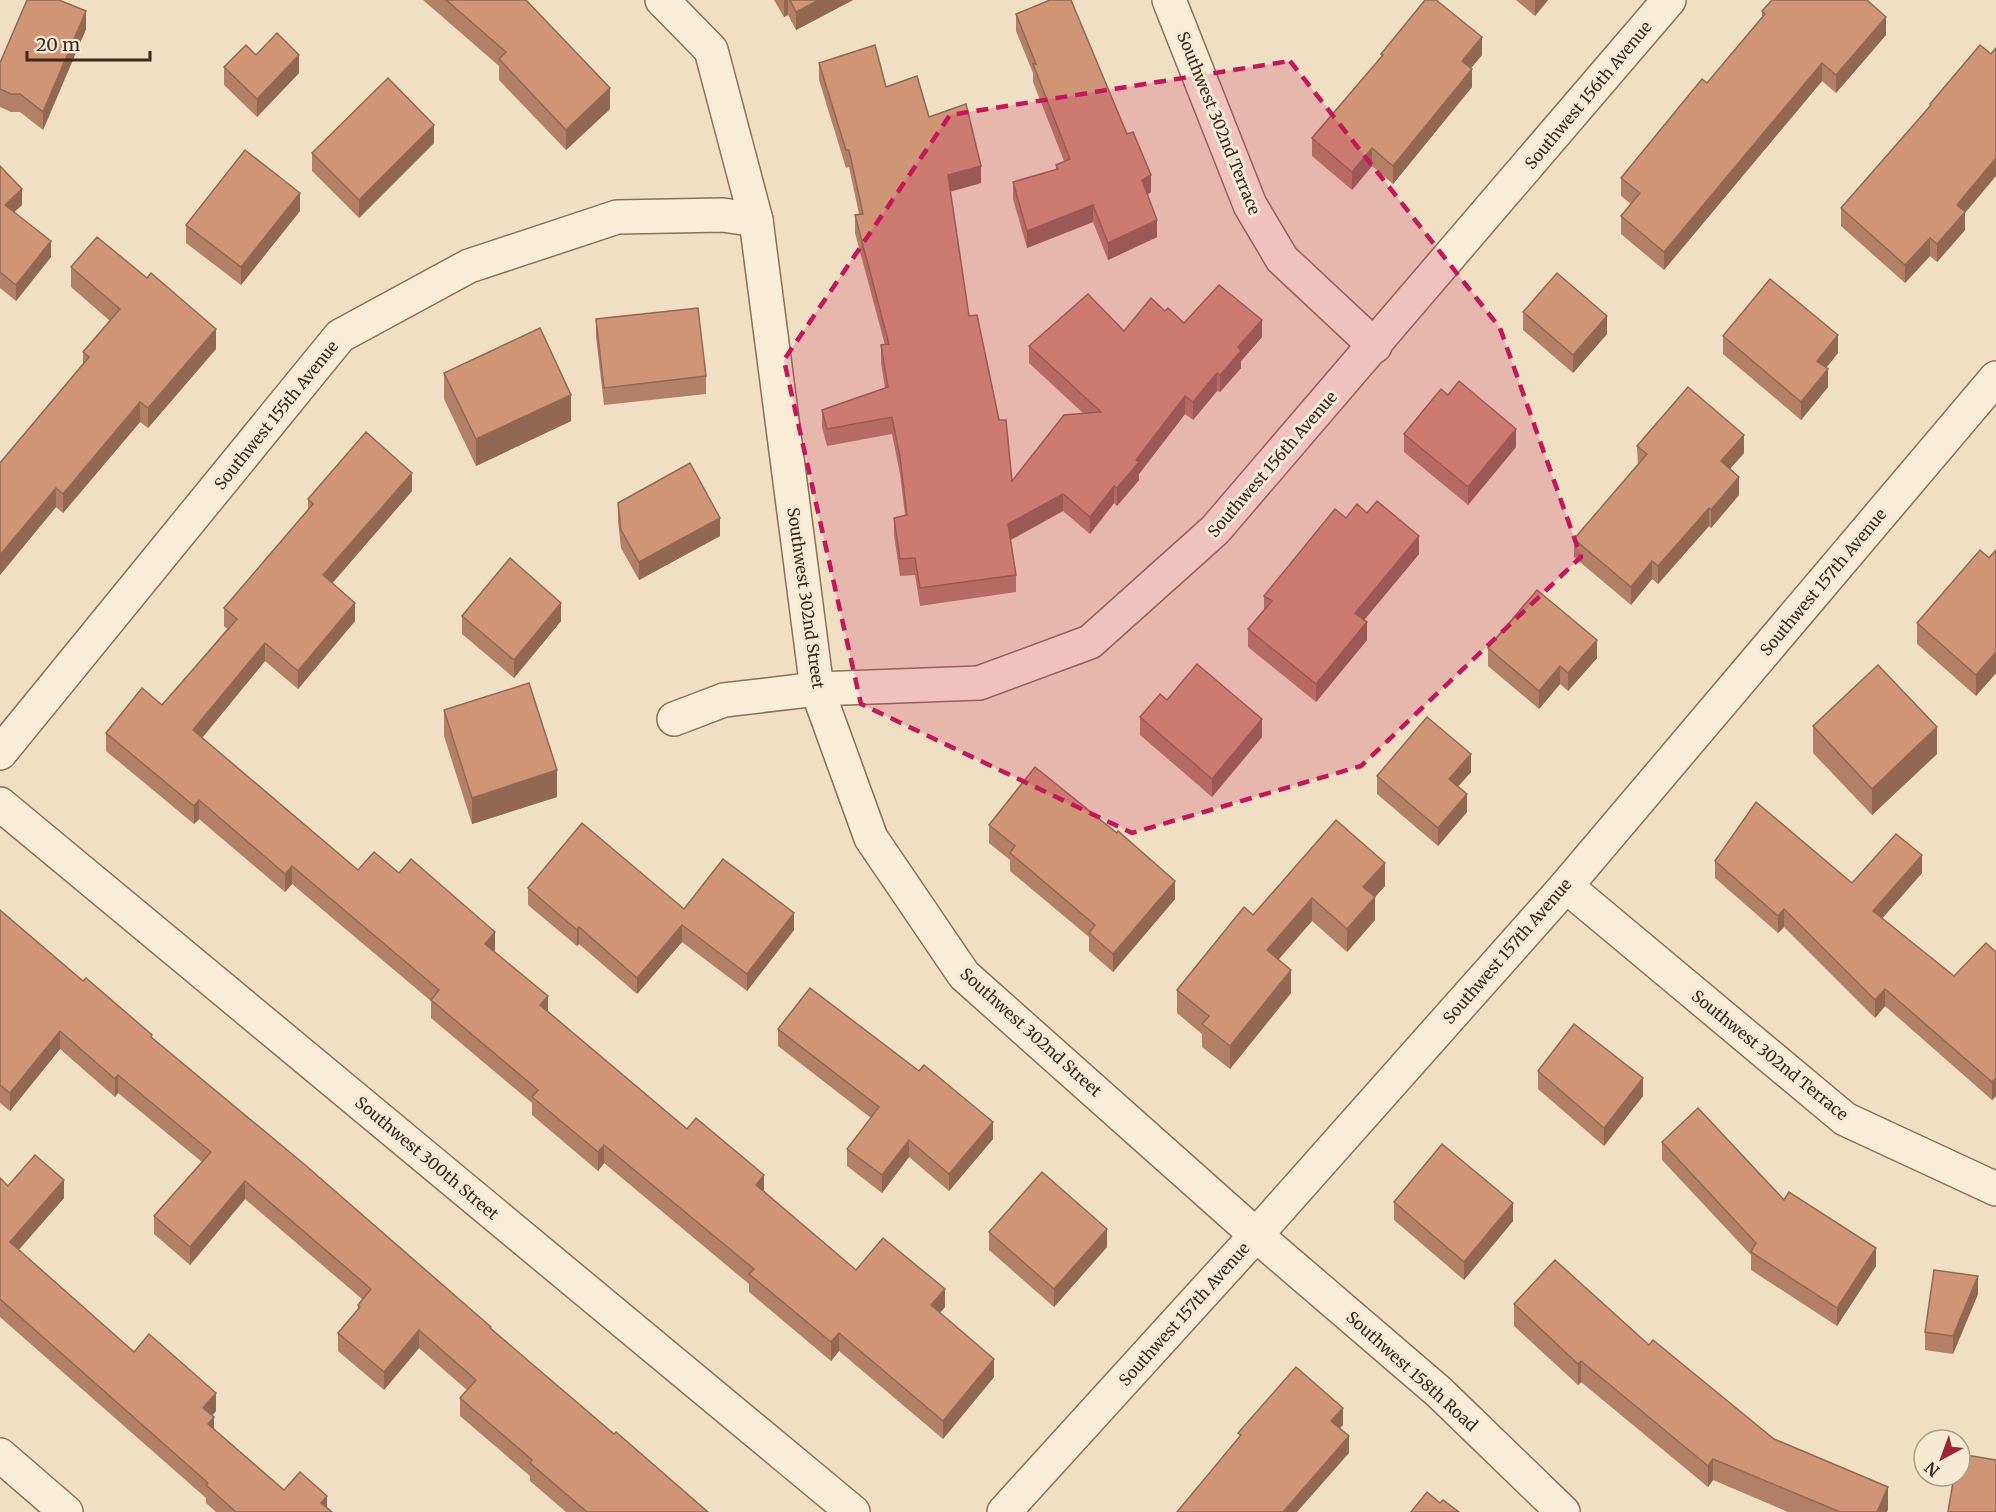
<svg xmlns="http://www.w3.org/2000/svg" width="1996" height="1512" font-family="Merriweather,serif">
  <rect width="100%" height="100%" fill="#f0dfc3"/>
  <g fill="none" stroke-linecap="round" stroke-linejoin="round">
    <defs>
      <g id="minor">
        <polyline points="662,0 711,50 756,220 817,689 871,838 964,975 1256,1235 1439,1392 1563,1512"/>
        <polyline points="1169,0 1250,205 1282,259 1375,346"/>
        <polyline points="674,719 724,700 817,689 979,683 1090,642 1215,530 1669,0"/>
        <polyline points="0,753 340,336 469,266 617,217 723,215 756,220"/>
        <polyline points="0,804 853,1512"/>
        <polyline points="1566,886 1845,1119 1996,1189"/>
        <polyline points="0,1455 66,1512"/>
      </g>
      <polyline id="tertiary" points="1004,1512 1256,1235 1566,886 1996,378"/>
    </defs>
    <use href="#minor" stroke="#8c6f59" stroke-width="36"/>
    <use href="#tertiary" stroke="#8c6f59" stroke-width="36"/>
    <use href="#minor" stroke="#faedd7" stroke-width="33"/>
    <use href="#tertiary" stroke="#faedd7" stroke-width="33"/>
  </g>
  <g fill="#b37f66">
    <polygon points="423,0 526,0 610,109 566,150 499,80 499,66"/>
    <polygon points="774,0 853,0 796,30 788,15 784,17"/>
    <polygon points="1516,0 1548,0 1535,16"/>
    <polygon points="1762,11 1886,35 1836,93 1822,81 1664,270 1621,234 1621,216 1631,204 1621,196 1621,178 1707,83 1762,17"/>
    <polygon points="1016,14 1151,192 1147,195 1157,237 1108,260 1093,222 1027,248 1013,199 1013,182 1056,170 1056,165 1064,161 1033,82 1033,73 1016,31"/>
    <polygon points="86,29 43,130 20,112 11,112 0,107 0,63"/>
    <polygon points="1980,45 1965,213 1965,230 1937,262 1930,256 1905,283 1841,226 1841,208 1930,107 1930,104"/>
    <polygon points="1381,54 1482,55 1471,68 1472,87 1393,184 1372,166 1352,190 1312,156 1312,138 1381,57"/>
    <polygon points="256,55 299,73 257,117 224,85 224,67"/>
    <polygon points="819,63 886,87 929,117 981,183 950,192 969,316 1012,481 1084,414 1029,363 1029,346 1124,331 1165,311 1184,323 1262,337 1241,361 1241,368 1220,392 1217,391 1193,420 1185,414 1139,474 1139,480 1117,506 1114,503 1090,534 1063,511 1011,540 1016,575 1016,592 920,606 915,575 900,576 894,535 894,518 905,515 900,474 892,434 827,446 822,427 822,410 885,388 881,363 881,345 885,345 855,233 855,215 859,214 849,167 846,168 819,80"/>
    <polygon points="434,143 359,218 312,171 312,153"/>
    <polygon points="0,166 22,205 14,212 51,257 16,301 0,288"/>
    <polygon points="300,211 241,285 186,243 186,225"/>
    <polygon points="71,267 216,349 148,428 140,422 63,513 56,507 0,575 83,365 83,352 110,321 71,287"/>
    <polygon points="1523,312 1607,334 1573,373 1523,330"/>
    <polygon points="596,319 706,376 706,394 604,405 596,337"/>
    <polygon points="1723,336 1838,353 1826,368 1828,387 1801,420 1723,354"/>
    <polygon points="444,373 571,421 476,466 444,399"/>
    <polygon points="1404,434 1516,447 1468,505 1404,452"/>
    <polygon points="1637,446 1744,453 1730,469 1739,495 1711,528 1709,526 1658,584 1652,579 1631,605 1574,557 1574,539 1638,465"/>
    <polygon points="412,491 332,583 355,621 298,689 265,661 202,738 358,870 399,873 495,950 494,951 548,1012 856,1270 945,1307 940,1313 994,1377 943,1439 839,1351 831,1361 749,1292 749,1284 604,1163 598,1171 532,1115 532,1103 431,1018 431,1001 292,884 285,892 199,819 194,824 106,751 106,733 162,705 227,629 224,626 224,608 308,510 308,499"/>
    <polygon points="618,503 720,536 639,580 621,548 618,521"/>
    <polygon points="1367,513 1419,554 1364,620 1367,640 1316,702 1248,647 1248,629 1264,610 1264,596 1346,518"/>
    <polygon points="1996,550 1996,673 1976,696 1917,644 1917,623 1989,558"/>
    <polygon points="462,616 561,621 514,678 462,634"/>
    <polygon points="1488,648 1597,658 1568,691 1560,684 1539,709 1488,666"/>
    <polygon points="1167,700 1262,737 1212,797 1140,735 1140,717"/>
    <polygon points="444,710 557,797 472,824 444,736"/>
    <polygon points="1813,726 1937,754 1872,815 1813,753"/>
    <polygon points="1471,772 1458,786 1467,812 1438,846 1377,794 1377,776"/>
    <polygon points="1336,820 1385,886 1375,897 1375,920 1347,952 1312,921 1278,959 1291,993 1230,1069 1202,1047 1202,1034 1177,1013 1177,990 1253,915"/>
    <polygon points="989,825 1175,899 1113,972 1089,951 1089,937 1010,871 1010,860 989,843"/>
    <polygon points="1715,861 1852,883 1922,873 1882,918 1954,976 1996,952 1996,1096 1992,1100 1885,1006 1875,1018 1784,927 1778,933 1715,878"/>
    <polygon points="528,888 684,909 794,930 747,991 682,942 637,994 579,944 577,946 528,905"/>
    <polygon points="0,910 83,981 152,1038 614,1434 708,1512 566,1512 530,1481 530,1476 460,1416 460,1398 467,1390 419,1348 384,1390 338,1351 338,1333 358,1310 358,1305 362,1299 245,1199 190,1265 154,1234 154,1216 202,1162 118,1093 115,1097 60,1049 10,1111 0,1103"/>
    <polygon points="778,1029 993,1139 949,1191 909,1157 882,1193 847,1166 847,1149 871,1118 778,1046"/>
    <polygon points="1538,1071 1643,1096 1604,1146 1538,1089"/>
    <polygon points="1662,1142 1784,1200 1876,1266 1837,1326 1751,1270 1751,1255 1662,1160"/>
    <polygon points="0,1178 8,1186 64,1198 18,1250 134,1352 216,1411 212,1416 214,1429 284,1490 327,1508 332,1512 216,1512 206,1503 206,1498 0,1317"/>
    <polygon points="1394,1202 1513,1221 1464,1280 1394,1220"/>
    <polygon points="989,1232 1107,1247 1054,1307 989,1250"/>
    <polygon points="1978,1294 1953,1354 1925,1350 1925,1332"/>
    <polygon points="1514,1304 1649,1345 1774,1439 1888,1509 1887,1512 1788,1512 1713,1480 1708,1487 1581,1382 1578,1385 1514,1326"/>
  </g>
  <g fill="#926853">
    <polygon points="784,0 788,0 788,15 784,17"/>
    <polygon points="819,0 853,0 796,30 796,12"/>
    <polygon points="1535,0 1548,0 1535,16"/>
    <polygon points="86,11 86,29 43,130 43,112"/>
    <polygon points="1886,17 1886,35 1836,93 1836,75"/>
    <polygon points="1482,37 1482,55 1462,79 1462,61"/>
    <polygon points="299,55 299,73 257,117 257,99"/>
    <polygon points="1822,63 1822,81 1664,270 1664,252"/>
    <polygon points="1472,69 1472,87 1393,184 1393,166"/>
    <polygon points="610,88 610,109 566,150 566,130"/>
    <polygon points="434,125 434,143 359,218 359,200"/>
    <polygon points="1372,148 1372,166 1352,190 1352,172"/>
    <polygon points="1996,158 1996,176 1965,213 1965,230 1937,262 1937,244 1957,205"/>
    <polygon points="981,166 981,183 948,192 948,175"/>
    <polygon points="1151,175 1151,192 1142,198 1142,180"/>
    <polygon points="22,189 22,205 5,221 5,205"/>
    <polygon points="300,193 300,211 241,285 241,267"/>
    <polygon points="1093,205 1093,222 1027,248 1027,231"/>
    <polygon points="1157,220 1157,237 1108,260 1108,243"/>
    <polygon points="1930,238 1930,256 1905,283 1905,265"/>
    <polygon points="51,241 51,257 16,301 16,285"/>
    <polygon points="1607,316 1607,334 1573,373 1573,355"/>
    <polygon points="1262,320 1262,337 1241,361 1241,368 1220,392 1220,375 1238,347"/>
    <polygon points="216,329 216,349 148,428 148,408"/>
    <polygon points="1838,335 1838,353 1817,379 1817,361"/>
    <polygon points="1828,369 1828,387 1801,420 1801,402"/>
    <polygon points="1217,373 1217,391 1193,420 1193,402"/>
    <polygon points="571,395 571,421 476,466 476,439"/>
    <polygon points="1185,396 1185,414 1139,474 1139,480 1117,506 1117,488 1136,460"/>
    <polygon points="140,402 140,422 63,513 63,494"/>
    <polygon points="1516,429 1516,447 1468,505 1468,487"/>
    <polygon points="1744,435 1744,453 1721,479 1721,461"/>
    <polygon points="412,473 412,491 323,594 323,575"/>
    <polygon points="1739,477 1739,495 1711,528 1711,510"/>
    <polygon points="1114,486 1114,503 1090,534 1090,517"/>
    <polygon points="56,488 56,507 0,575 0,555"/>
    <polygon points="1063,494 1063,511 1008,541 1008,524"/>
    <polygon points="1709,508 1709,526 1658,584 1658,566"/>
    <polygon points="720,518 720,536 639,580 639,562"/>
    <polygon points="1419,536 1419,554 1355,631 1355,613"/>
    <polygon points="1652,561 1652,579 1631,605 1631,587"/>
    <polygon points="355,603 355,621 298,689 298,671"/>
    <polygon points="561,603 561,621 514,678 514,660"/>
    <polygon points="1367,622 1367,640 1316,702 1316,684"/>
    <polygon points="1597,640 1597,658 1568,691 1568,673"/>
    <polygon points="265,643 265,661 193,749 193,730"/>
    <polygon points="1996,652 1996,673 1976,696 1976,675"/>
    <polygon points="1560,666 1560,684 1539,709 1539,691"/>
    <polygon points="1262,719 1262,737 1212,797 1212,779"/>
    <polygon points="1937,727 1937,754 1872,815 1872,789"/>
    <polygon points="1471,754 1471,772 1449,797 1449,779"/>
    <polygon points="557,770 557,797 472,824 472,798"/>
    <polygon points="1467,794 1467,812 1438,846 1438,828"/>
    <polygon points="199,800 199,819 194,824 194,806"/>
    <polygon points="1922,855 1922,873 1873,929 1873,911"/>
    <polygon points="1385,863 1385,886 1375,897 1375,920 1347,952 1347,929 1363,887"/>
    <polygon points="292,866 292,884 285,892 285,874"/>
    <polygon points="1175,881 1175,899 1113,972 1113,954"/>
    <polygon points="1312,898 1312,921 1267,973 1267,950"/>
    <polygon points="1784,909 1784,927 1778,933 1778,916"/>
    <polygon points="794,913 794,930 747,991 747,974"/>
    <polygon points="682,925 682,942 637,994 637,978"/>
    <polygon points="579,927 579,944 577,946 577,930"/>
    <polygon points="495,932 495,950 485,962 485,944"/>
    <polygon points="1291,970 1291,993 1230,1069 1230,1046"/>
    <polygon points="1885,989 1885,1006 1875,1018 1875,1000"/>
    <polygon points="548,996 548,1014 540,1005"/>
    <polygon points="60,1031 60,1049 10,1111 10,1093"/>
    <polygon points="118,1075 118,1093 115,1097 115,1079"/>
    <polygon points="1643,1078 1643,1096 1604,1146 1604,1128"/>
    <polygon points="1996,1078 1996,1096 1992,1100 1992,1082"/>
    <polygon points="993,1122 993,1139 949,1191 949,1174"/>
    <polygon points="909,1140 909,1157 882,1193 882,1175"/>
    <polygon points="604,1145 604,1163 598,1171 598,1152"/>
    <polygon points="764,1175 764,1193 756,1185"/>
    <polygon points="64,1180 64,1198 10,1260 10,1242"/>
    <polygon points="245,1181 245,1199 190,1265 190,1247"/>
    <polygon points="1513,1203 1513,1221 1464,1280 1464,1262"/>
    <polygon points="1107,1229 1107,1247 1054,1307 1054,1289"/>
    <polygon points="1876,1248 1876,1266 1837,1326 1837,1308"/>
    <polygon points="1978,1276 1978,1294 1953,1354 1953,1336"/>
    <polygon points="945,1289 945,1307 931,1323 931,1305"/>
    <polygon points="419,1330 419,1348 384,1390 384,1372"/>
    <polygon points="839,1333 839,1351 831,1361 831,1342"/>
    <polygon points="994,1359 994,1377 943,1439 943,1421"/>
    <polygon points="1581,1361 1581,1382 1578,1385 1578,1364"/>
    <polygon points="216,1393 216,1411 203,1425 203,1408"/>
    <polygon points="1343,1408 1343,1425 1331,1438 1331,1421"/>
    <polygon points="214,1417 214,1435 208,1424"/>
    <polygon points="1349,1436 1349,1453 1297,1512 1283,1512"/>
    <polygon points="1713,1459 1713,1480 1708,1487 1708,1466"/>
    <polygon points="1888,1487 1888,1509 1887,1512 1877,1512"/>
    <polygon points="327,1496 327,1512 321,1503"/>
  </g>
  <g fill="#d09477" stroke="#926853" stroke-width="1.5">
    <polygon points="27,0 59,0 86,11 43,112 20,94 11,94 0,89 0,63"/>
    <polygon points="446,0 526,0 610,88 566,130 499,59 506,52"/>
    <polygon points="790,0 819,0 796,12"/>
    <polygon points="1050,0 1071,0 1127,134 1133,132 1151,175 1142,180 1157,220 1108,243 1093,205 1027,231 1013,182 1058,169 1056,165 1070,159 1033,64 1036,64 1016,14"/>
    <polygon points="1425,0 1436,0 1482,37 1462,61 1472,69 1393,166 1372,148 1352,172 1312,138 1383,55 1381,54"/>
    <polygon points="1772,0 1867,0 1886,17 1836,75 1822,63 1664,252 1621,216 1640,193 1621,178 1702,79 1707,83 1765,14 1762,11"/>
    <polygon points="277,33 299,55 257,99 224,67 246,45 256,55"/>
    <polygon points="875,45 886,87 917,76 929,117 966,104 981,166 948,175 969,316 977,315 999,420 1006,420 1012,481 1064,415 1101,412 1029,346 1088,294 1124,331 1151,298 1165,311 1168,308 1184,323 1219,285 1262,320 1238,347 1241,351 1220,375 1217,373 1193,402 1185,396 1136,460 1139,462 1117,488 1114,486 1090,517 1063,494 1008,524 1016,575 920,588 915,558 900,559 894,518 907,515 900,457 892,417 827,429 822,410 888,387 881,345 889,344 855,215 863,214 849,150 846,150 819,63"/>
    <polygon points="1980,45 1991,54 1996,48 1996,158 1957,205 1965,212 1937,244 1930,238 1905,265 1841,208 1931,105 1930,104"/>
    <polygon points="388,78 434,125 359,200 312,153"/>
    <polygon points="245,150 300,193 241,267 186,225"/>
    <polygon points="0,166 22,189 5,205 51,241 16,285 0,272"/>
    <polygon points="97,237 147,278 151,273 216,329 148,408 140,402 63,494 56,488 0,555 0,463 89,357 83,352 120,309 71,267"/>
    <polygon points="1557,273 1607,316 1573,355 1523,312"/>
    <polygon points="1770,279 1838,335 1817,361 1828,369 1801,402 1723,336"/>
    <polygon points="698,308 706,376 604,388 596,319"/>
    <polygon points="540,328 571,395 476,439 444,373"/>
    <polygon points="1459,381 1516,429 1468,487 1404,434 1441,389 1448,395"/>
    <polygon points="1688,387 1744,435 1721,461 1739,477 1711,510 1709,508 1658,566 1652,561 1631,587 1574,539 1647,454 1637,446"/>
    <polygon points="366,432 412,473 323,575 355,603 298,671 265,643 193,730 358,870 374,852 399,873 411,859 495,932 485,944 548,996 540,1005 687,1129 696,1118 764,1175 756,1185 856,1270 883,1238 945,1289 931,1305 994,1359 943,1421 839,1333 831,1342 749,1274 754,1269 604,1145 598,1152 532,1097 538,1090 431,1000 439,990 292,866 285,874 199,800 194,806 106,733 142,688 162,705 237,619 224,608 313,504 308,499"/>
    <polygon points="690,463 720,518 639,562 621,530 618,503"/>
    <polygon points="1377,501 1419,536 1355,613 1367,622 1316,684 1248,629 1272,601 1264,596 1335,509 1346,518 1357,504 1367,513"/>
    <polygon points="1980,550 1989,558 1996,550 1996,652 1976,675 1917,623"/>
    <polygon points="510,558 561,603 514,660 462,616"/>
    <polygon points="1537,590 1597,640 1568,673 1560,666 1539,691 1488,648"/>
    <polygon points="1197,664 1262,719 1212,779 1140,717 1160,694 1167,700"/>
    <polygon points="1878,665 1937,727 1872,789 1813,726"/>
    <polygon points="529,683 557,770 472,798 444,710"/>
    <polygon points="1427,717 1471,754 1449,779 1467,794 1438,828 1377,776"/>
    <polygon points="1035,767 1117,833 1118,831 1175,881 1113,954 1089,933 1095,925 1010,853 1015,846 989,825"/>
    <polygon points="1756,802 1852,883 1896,834 1922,855 1873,911 1954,976 1986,943 1996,952 1996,1078 1992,1082 1885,989 1875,1000 1784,909 1778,916 1715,861"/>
    <polygon points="1336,820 1385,863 1363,887 1375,897 1347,929 1312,898 1267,950 1291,970 1230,1046 1202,1024 1209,1016 1177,990 1244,907 1253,915"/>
    <polygon points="582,823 684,909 723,859 794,913 747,974 682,925 637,978 579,927 577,930 528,888"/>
    <polygon points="0,910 83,981 86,978 152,1035 151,1037 304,1164 491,1327 490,1328 614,1434 616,1432 708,1512 587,1512 530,1463 532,1460 460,1398 476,1380 419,1330 384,1372 338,1333 360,1307 358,1305 371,1289 245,1181 190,1247 154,1216 211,1152 118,1075 115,1079 60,1031 10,1093 0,1085"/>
    <polygon points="810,988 919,1071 924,1065 993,1122 949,1174 909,1140 882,1175 847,1149 879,1107 778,1029"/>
    <polygon points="1574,1024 1643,1078 1604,1128 1538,1071"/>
    <polygon points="1698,1108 1784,1200 1789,1192 1876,1248 1837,1308 1751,1252 1756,1243 1662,1142"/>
    <polygon points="1442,1144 1513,1203 1464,1262 1394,1202"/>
    <polygon points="35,1155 64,1180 10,1242 134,1352 149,1334 216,1393 203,1408 214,1417 208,1424 284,1490 300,1472 327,1496 321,1503 332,1512 236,1512 206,1485 208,1483 0,1299 0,1178 8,1186"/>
    <polygon points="1042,1172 1107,1229 1054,1289 989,1232"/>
    <polygon points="1555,1260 1649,1345 1653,1340 1774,1439 1888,1487 1877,1512 1840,1512 1713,1459 1708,1466 1581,1361 1578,1364 1514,1304"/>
    <polygon points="1934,1270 1978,1276 1953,1336 1925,1332"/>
    <polygon points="1296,1367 1343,1408 1331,1421 1349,1436 1283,1512 1177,1512 1241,1435 1238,1433"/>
    <polygon points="1960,1454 1996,1460 1996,1512 1948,1512 1954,1476 1960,1476"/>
    <polygon points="1427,1492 1440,1503 1443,1500 1459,1512 1411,1512"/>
  </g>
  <path fill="#c2185b" fill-opacity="0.2" stroke="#c2185b" stroke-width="4.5" stroke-dasharray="12 8" stroke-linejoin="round" d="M1290,61L1500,328L1581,557L1361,766L1132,833L861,704L784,360L950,115Z"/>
  <g text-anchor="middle" stroke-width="6" stroke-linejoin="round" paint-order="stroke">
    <g font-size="16" fill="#3b291e" stroke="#f7ead3">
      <text transform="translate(1588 95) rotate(-50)" y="6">Southwest 156th Avenue</text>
      <text transform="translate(1219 123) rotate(68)" y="6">Southwest 302nd Terrace</text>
      <text transform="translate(276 415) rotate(-51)" y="6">Southwest 155th Avenue</text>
      <text transform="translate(1272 464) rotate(-49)" y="6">Southwest 156th Avenue</text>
      <text transform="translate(1823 582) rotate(-50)" y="6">Southwest 157th Avenue</text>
      <text transform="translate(806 598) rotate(82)" y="6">Southwest 302nd Street</text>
      <text transform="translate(1507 951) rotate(-49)" y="6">Southwest 157th Avenue</text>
      <text transform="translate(1031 1032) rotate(42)" y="6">Southwest 302nd Street</text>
      <text transform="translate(1770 1055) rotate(39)" y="6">Southwest 302nd Terrace</text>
      <text transform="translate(427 1158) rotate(40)" y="6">Southwest 300th Street</text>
      <text transform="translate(1184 1314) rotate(-48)" y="6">Southwest 157th Avenue</text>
      <text transform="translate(1412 1371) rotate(42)" y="6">Southwest 158th Road</text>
    </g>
  </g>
  <g transform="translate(1942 1458) rotate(221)"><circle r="28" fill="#f7ead3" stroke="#ac9d8b" stroke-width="1.5"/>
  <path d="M0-4.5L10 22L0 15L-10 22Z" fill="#9e2631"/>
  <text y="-9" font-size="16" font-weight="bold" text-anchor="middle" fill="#3b291e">N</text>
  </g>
  <path d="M27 51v9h123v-9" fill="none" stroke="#3b291e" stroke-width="3"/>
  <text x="36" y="51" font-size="18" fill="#3b291e" stroke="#f7ead3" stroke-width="4.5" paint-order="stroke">20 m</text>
</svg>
